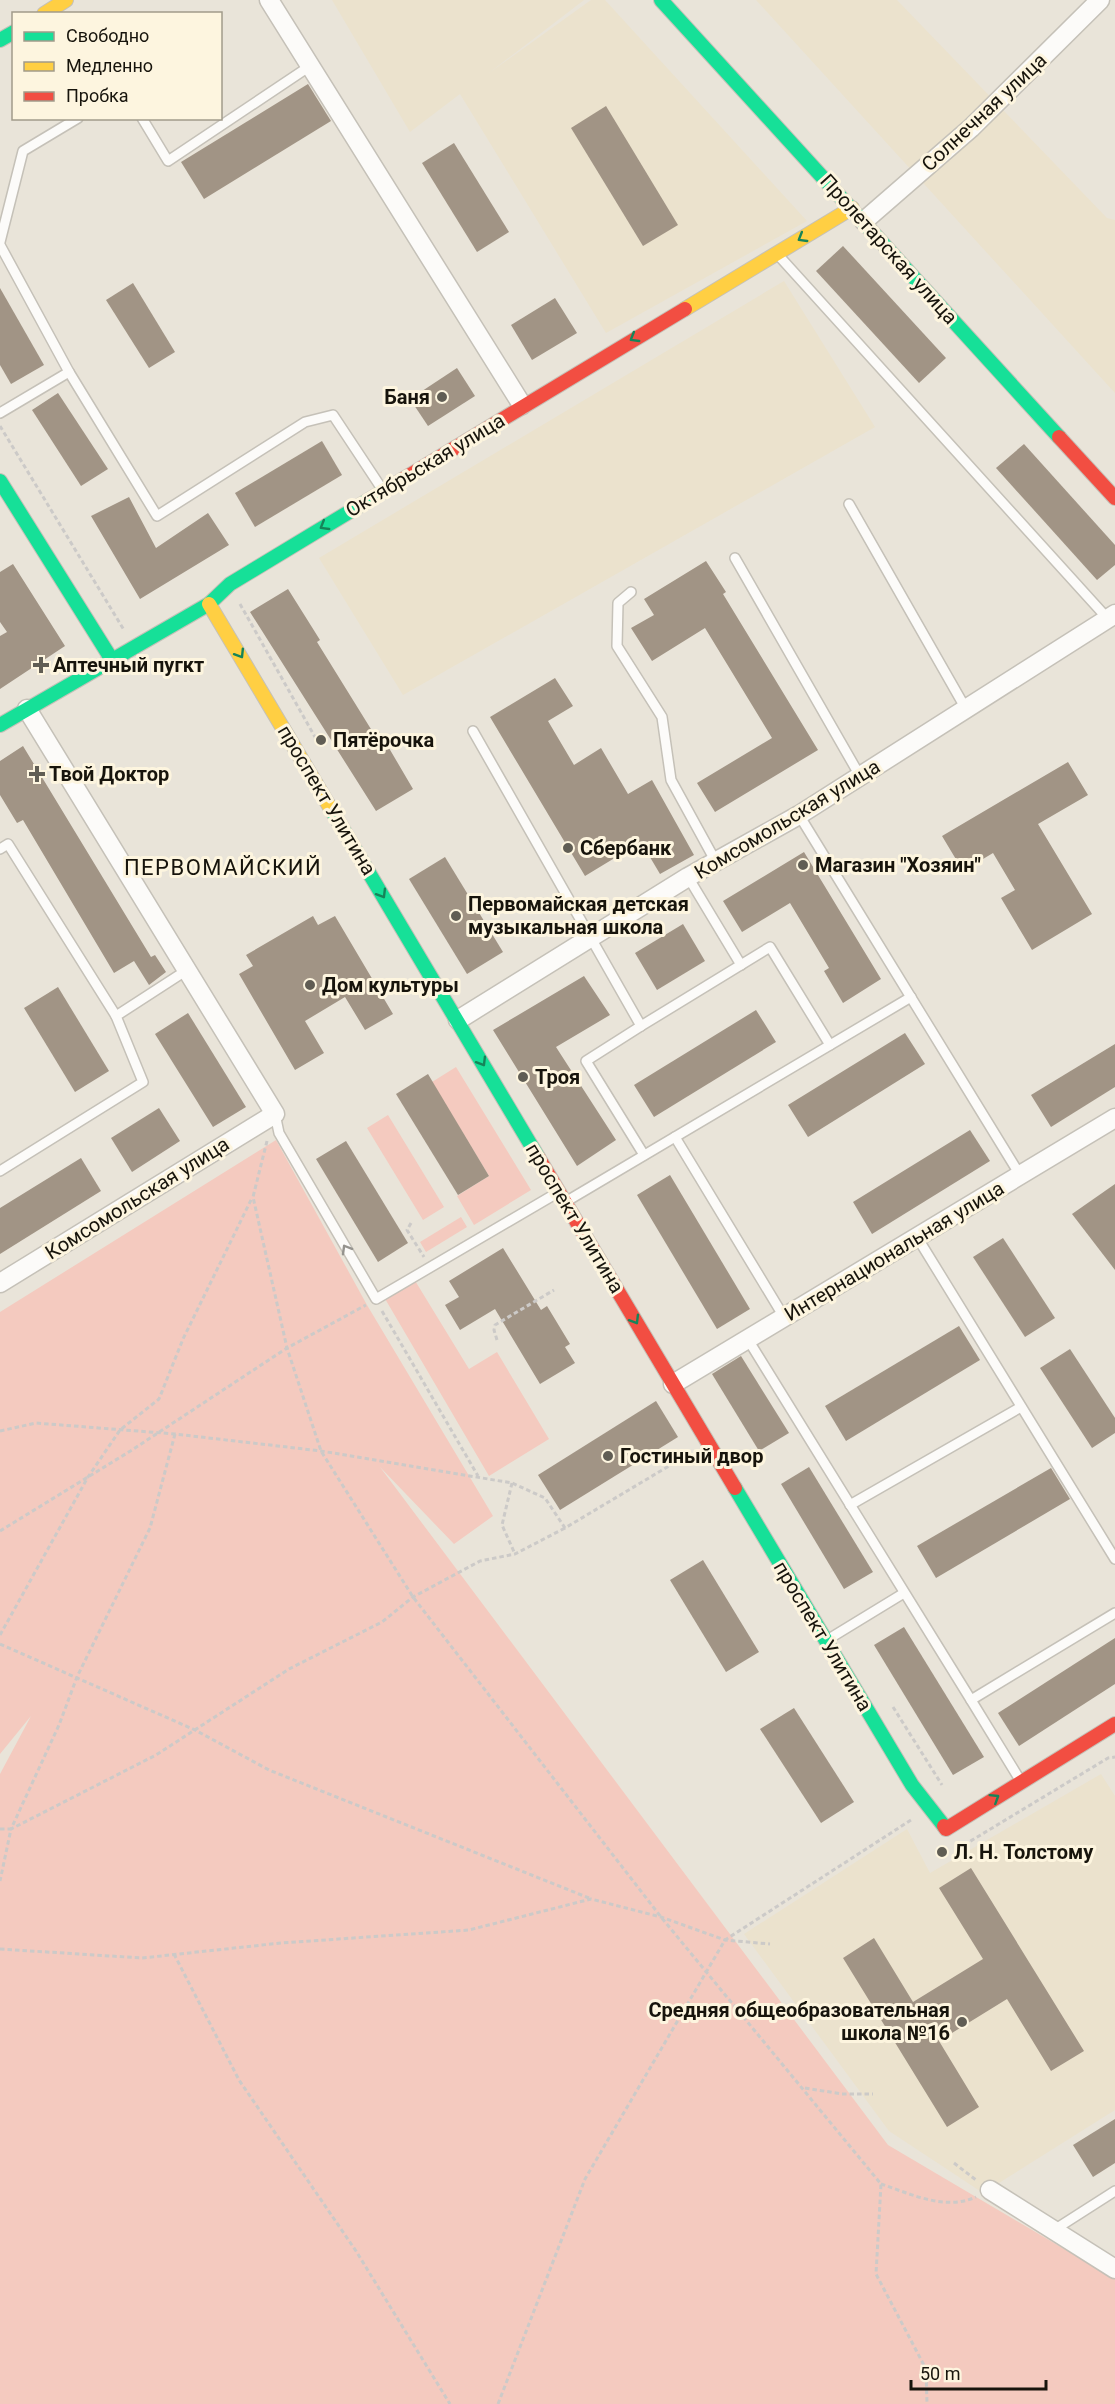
<svg xmlns="http://www.w3.org/2000/svg" width="1115" height="2404" font-family="Roboto,sans-serif">
  <rect width="100%" height="100%" fill="#e9e4d9"/>
  <g fill="#ebe2cd">
    <polygon points="332,0 584,0 489,73 591,0 605,0 807,221 606,333 460,94 410,132"/>
    <polygon points="756,0 897,0 1107,218 1115,220 1115,393"/>
    <polygon points="784,281 875,427 403,695 319,558"/>
    <polygon points="1101,1774 1115,1796 1115,2110 983,2193 889,2131 744,1934 907,1829 930,1873"/>
  </g>
  <g fill="#f4cabf">
    <polygon points="456,1067 531,1190 474,1225 457,1196 489,1176 432,1082"/>
    <polygon points="388,1115 444,1207 423,1220 367,1128"/>
    <polygon points="276,1140 367,1305 493,1516 454,1544 380,1467 888,2145 1115,2279 1115,2404 0,2404 0,1774 31,1716 0,1754 0,1312"/>
    <polygon points="461,1217 467,1227 426,1252 420,1242"/>
    <polygon points="414,1279 469,1369 497,1352 549,1439 489,1476 384,1297"/>
  </g>
  <g fill="#a19485">
    <polygon points="308,84 331,121 204,199 181,162"/>
    <polygon points="606,106 678,225 643,246 571,128"/>
    <polygon points="454,143 509,232 477,252 422,163"/>
    <polygon points="843,246 946,358 919,383 816,271"/>
    <polygon points="133,283 175,352 149,368 106,300"/>
    <polygon points="0,288 44,365 11,384 0,365"/>
    <polygon points="555,298 577,333 532,360 511,325"/>
    <polygon points="457,368 475,396 428,426 410,399"/>
    <polygon points="58,393 108,469 81,486 32,410"/>
    <polygon points="322,441 342,475 255,527 235,493"/>
    <polygon points="1024,444 1115,545 1115,565 1097,580 996,468"/>
    <polygon points="129,497 156,548 208,513 229,545 140,599 91,516"/>
    <polygon points="706,561 726,592 723,594 818,750 715,812 697,783 772,738 705,628 652,661 631,628 654,615 644,599"/>
    <polygon points="13,564 65,646 0,689 0,636 7,632 0,622 0,572"/>
    <polygon points="288,589 320,640 317,642 374,734 379,731 413,789 376,811 250,612"/>
    <polygon points="555,678 573,706 548,721 574,765 601,748 628,794 652,780 694,855 660,874 641,842 585,876 490,717"/>
    <polygon points="23,746 151,957 155,955 166,972 149,985 134,961 114,973 23,820 17,823 0,795 0,761"/>
    <polygon points="1068,762 1088,795 1038,824 1092,914 1032,950 1001,898 1015,890 993,853 963,871 942,836"/>
    <polygon points="804,852 881,979 843,1003 824,971 829,968 790,903 742,932 723,901"/>
    <polygon points="445,857 503,952 467,974 409,879"/>
    <polygon points="313,916 318,925 335,916 393,1014 365,1030 345,997 305,1021 324,1053 295,1070 239,974 253,966 246,955"/>
    <polygon points="683,924 705,961 657,990 635,953"/>
    <polygon points="584,976 610,1015 556,1047 616,1140 577,1166 493,1030"/>
    <polygon points="58,987 109,1071 75,1092 24,1008"/>
    <polygon points="756,1010 776,1042 654,1117 634,1085"/>
    <polygon points="188,1013 246,1107 213,1127 155,1034"/>
    <polygon points="905,1033 925,1064 808,1137 788,1105"/>
    <polygon points="1115,1044 1115,1087 1051,1127 1031,1095"/>
    <polygon points="428,1074 489,1176 458,1195 396,1094"/>
    <polygon points="159,1108 180,1141 132,1172 111,1138"/>
    <polygon points="970,1130 990,1161 872,1234 853,1202"/>
    <polygon points="346,1141 408,1243 378,1262 316,1159"/>
    <polygon points="81,1158 101,1191 0,1254 0,1208"/>
    <polygon points="670,1175 750,1309 717,1329 637,1195"/>
    <polygon points="1115,1184 1115,1270 1072,1214"/>
    <polygon points="1003,1238 1055,1318 1025,1337 973,1257"/>
    <polygon points="503,1248 541,1310 547,1306 570,1344 565,1347 575,1363 540,1384 495,1309 460,1330 445,1305 459,1297 449,1281"/>
    <polygon points="959,1326 980,1360 846,1441 825,1406"/>
    <polygon points="1070,1349 1115,1418 1115,1433 1092,1448 1040,1368"/>
    <polygon points="741,1356 789,1433 759,1451 712,1374"/>
    <polygon points="656,1401 678,1437 560,1510 538,1475"/>
    <polygon points="809,1467 873,1572 844,1589 781,1484"/>
    <polygon points="1051,1468 1070,1499 936,1578 917,1546"/>
    <polygon points="703,1560 759,1652 726,1672 670,1580"/>
    <polygon points="904,1627 984,1757 953,1775 874,1645"/>
    <polygon points="1115,1638 1115,1684 1019,1746 998,1713"/>
    <polygon points="794,1708 854,1802 821,1823 760,1729"/>
    <polygon points="971,1868 1084,2051 1051,2071 1007,1999 939,2041 979,2107 947,2127 843,1958 874,1938 913,2002 983,1959 939,1888"/>
    <polygon points="1115,2119 1115,2163 1093,2177 1073,2145"/>
  </g>
  <g fill="none" stroke-linecap="round" stroke-linejoin="round">
    <defs>
      <g id="lane">
        <polyline points="142,118 168,161 310,66"/>
        <polyline points="0,242 23,151 78,118"/>
        <polyline points="0,245 69,372 157,516 305,422 333,415 382,489"/>
        <polyline points="779,256 1108,619"/>
        <polyline points="0,413 69,372"/>
        <polyline points="849,504 966,709"/>
        <polyline points="735,558 860,776"/>
        <polyline points="631,592 618,603 617,646 662,717 671,780 716,862"/>
        <polyline points="473,731 641,1026 770,947 830,1045"/>
        <polyline points="799,815 1020,1175"/>
        <polyline points="0,849 8,844 116,1016"/>
        <polyline points="688,877 741,965"/>
        <polyline points="641,1026 586,1061 644,1155"/>
        <polyline points="275,1114 279,1133 376,1299 557,1193"/>
        <polyline points="675,1137 784,1317"/>
        <polyline points="0,1171 143,1082 116,1016 187,970"/>
        <polyline points="567,1201 911,997"/>
        <polyline points="917,1237 1115,1559"/>
        <polyline points="747,1338 971,1700 1115,1613"/>
        <polyline points="850,1505 1021,1407"/>
        <polyline points="827,1640 904,1593"/>
        <polyline points="971,1700 1020,1780"/>
        <polyline points="1054,2230 1115,2191"/>
      </g>
      <g id="street">
        <polyline points="269,0 522,405"/>
        <polyline points="864,221 971,128 1100,0"/>
        <polyline points="458,1020 688,877 799,815 1115,614"/>
        <polyline points="0,1283 275,1114 27,709"/>
        <polyline points="673,1384 1115,1118"/>
        <polyline points="990,2190 1115,2269"/>
      </g>
      <g id="fast">
        <polyline points="661,0 1059,437"/>
        <polyline points="0,40 14,32"/>
        <polyline points="0,481 112,660"/>
        <polyline points="0,725 209,604 230,584 387,489"/>
        <polyline points="331,809 538,1157"/>
        <polyline points="735,1488 912,1785 944,1826"/>
      </g>
      <g id="slow">
        <polyline points="44,14 66,0"/>
        <polyline points="685,309 852,208"/>
        <polyline points="209,604 331,809"/>
      </g>
      <g id="jam">
        <polyline points="1059,437 1115,498"/>
        <polyline points="387,489 685,309"/>
        <polyline points="538,1157 735,1488"/>
        <polyline points="944,1826 946,1829 1115,1724"/>
      </g>
    </defs>
    <use href="#lane" stroke="#c5c1b8" stroke-width="12"/>
    <use href="#street" stroke="#c5c1b8" stroke-width="21"/>
    <use href="#fast" stroke="#c5c1b8" stroke-width="16"/>
    <use href="#slow" stroke="#c5c1b8" stroke-width="16"/>
    <use href="#jam" stroke="#c5c1b8" stroke-width="16"/>
    <g stroke="#cccac8" stroke-width="3" stroke-dasharray="4.5 3" stroke-linecap="butt">
      <polyline points="0,426 124,630"/>
      <polyline points="240,604 315,737"/>
      <polyline points="267,1141 253,1197 287,1348 321,1451 413,1597 661,1917 881,2184 876,2274 926,2369 927,2404"/>
      <polyline points="411,1223 407,1230 424,1257"/>
      <polyline points="382,1311 478,1476"/>
      <polyline points="497,1340 494,1330 495,1325 554,1290"/>
      <polyline points="0,1431 36,1423 175,1434 321,1451 512,1483 545,1498 565,1528 689,1454"/>
      <polyline points="175,1434 150,1528 77,1677 59,1725 11,1829 156,1755 289,1669 382,1622 413,1597 480,1561 515,1554 565,1528"/>
      <polyline points="512,1483 502,1525 515,1554"/>
      <polyline points="0,1531 132,1450 287,1348 366,1305"/>
      <polyline points="0,1635 88,1477 120,1430 159,1399 183,1339 252,1198"/>
      <polyline points="0,1644 195,1730 269,1770 589,1898"/>
      <polyline points="893,1707 942,1785"/>
      <polyline points="0,1829 11,1829 0,1881"/>
      <polyline points="964,1845 1108,1758 1115,1757"/>
      <polyline points="0,1949 142,1958 281,1943 469,1930 591,1899 661,1917 725,1940 770,1944"/>
      <polyline points="174,1954 239,2080 356,2251 450,2404"/>
      <polyline points="805,2088 842,2094 873,2094"/>
      <polyline points="954,2163 976,2180"/>
      <path d="M881,2184C911,2194 945,2211 976,2197"/>
      <polyline points="498,2404 585,2179 725,1940 911,1820"/>
    </g>
    <use href="#lane" stroke="#fcfbf9" stroke-width="9"/>
    <use href="#street" stroke="#fcfbf9" stroke-width="18"/>
    <use href="#fast" stroke="#16e098" stroke-width="14"/>
    <use href="#slow" stroke="#ffcf43" stroke-width="14"/>
    <use href="#jam" stroke="#f24e42" stroke-width="14"/>
  </g>
  <defs><path id="oneway-chevron" d="M-2-3.5L2.5 0L-2 3.5" fill="none" stroke-width="1.6" stroke-linecap="round" stroke-linejoin="round" transform="scale(1.5)"/></defs>
  <g stroke="#168459">
    <use href="#oneway-chevron" transform="translate(802 238) rotate(149)"/>
    <use href="#oneway-chevron" transform="translate(634 338) rotate(149)"/>
    <use href="#oneway-chevron" transform="translate(324 526) rotate(149)"/>
    <use href="#oneway-chevron" transform="translate(240 654) rotate(58)"/>
    <use href="#oneway-chevron" transform="translate(382 894) rotate(59)"/>
    <use href="#oneway-chevron" transform="translate(482 1062) rotate(59)"/>
    <use href="#oneway-chevron" transform="translate(635 1320) rotate(59)"/>
    <use href="#oneway-chevron" transform="translate(995 1798) rotate(-32)"/>
  </g>
  <use stroke="#95938e" href="#oneway-chevron" transform="translate(346 1249) rotate(-120)"/>
  <g fill="#605d54" stroke="#fdf5df" stroke-width="2">
    <circle cx="442" cy="397" r="6"/>
    <path d="M38 656h6v6h6v6h-6v6h-6v-6h-6v-6h6z"/>
    <circle cx="321" cy="740" r="6"/>
    <path d="M34 765h6v6h6v6h-6v6h-6v-6h-6v-6h6z"/>
    <circle cx="568" cy="848" r="6"/>
    <circle cx="803" cy="865" r="6"/>
    <circle cx="456" cy="916" r="6"/>
    <circle cx="310" cy="985" r="6"/>
    <circle cx="523" cy="1077" r="6"/>
    <circle cx="608" cy="1456" r="6"/>
    <circle cx="942" cy="1852" r="6"/>
    <circle cx="962" cy="2022" r="6"/>
  </g>
  <g text-anchor="middle" stroke-width="6" stroke-linejoin="round" paint-order="stroke">
    <g font-size="20" fill="#17140c" stroke="#fdf5df">
      <text transform="translate(984 112) rotate(-43)" y="7">Солнечная улица</text>
      <text transform="translate(889 249) rotate(48)" y="7">Пролетарская улица</text>
      <text transform="translate(425 465) rotate(-31)" y="7">Октябрьская улица</text>
      <text transform="translate(327 800) rotate(59)" y="7">проспект Улитина</text>
      <text transform="translate(787 819) rotate(-31)" y="7">Комсомольская улица</text>
      <text transform="translate(137 1198) rotate(-32)" y="7">Комсомольская улица</text>
      <text transform="translate(575 1218) rotate(59)" y="7">проспект Улитина</text>
      <text transform="translate(894 1251) rotate(-31)" y="7">Интернациональная улица</text>
      <text transform="translate(823 1636) rotate(59)" y="7">проспект Улитина</text>
    </g>
    <g font-size="20" font-weight="bold" fill="#17140c" stroke="#fdf5df" text-anchor="start">
      <text x="430" y="404" text-anchor="end">Баня</text>
      <text x="53" y="672">Аптечный пугкт</text>
      <text x="333" y="747">Пятёрочка</text>
      <text x="49" y="781">Твой Доктор</text>
      <text x="580" y="855">Сбербанк</text>
      <text x="815" y="872">Магазин "Хозяин"</text>
      <text x="468" y="911">Первомайская детская<tspan x="468" dy="23">музыкальная школа</tspan></text>
      <text x="322" y="992">Дом культуры</text>
      <text x="535" y="1084">Троя</text>
      <text x="620" y="1463">Гостиный двор</text>
      <text x="954" y="1859">Л. Н. Толстому</text>
      <text x="950" y="2017" text-anchor="end">Средняя общеобразовательная<tspan x="950" dy="23">школа №16</tspan></text>
    </g>
    <g font-size="22" letter-spacing="1.5" fill="#17140c" stroke="#fdf5df">
      <text x="223" y="875">ПЕРВОМАЙСКИЙ</text>
    </g>
  </g>
  <rect x="12" y="12" width="210" height="108" fill="#fdf5df" stroke="#a19b8b" stroke-width="1.5"/>
  <rect x="24" y="32" width="30" height="9" fill="#16e098" stroke="#a19b8b" stroke-width="1.5"/>
  <text x="66" y="42" font-size="18" fill="#17140c">Свободно</text>
  <rect x="24" y="62" width="30" height="9" fill="#ffcf43" stroke="#a19b8b" stroke-width="1.5"/>
  <text x="66" y="72" font-size="18" fill="#17140c">Медленно</text>
  <rect x="24" y="92" width="30" height="9" fill="#f24e42" stroke="#a19b8b" stroke-width="1.5"/>
  <text x="66" y="102" font-size="18" fill="#17140c">Пробка</text>
  <path d="M911 2380v9h135v-9" fill="none" stroke="#17140c" stroke-width="3"/>
  <text x="920" y="2380" font-size="18" fill="#17140c" stroke="#fdf5df" stroke-width="4.5" paint-order="stroke">50 m</text>
</svg>
